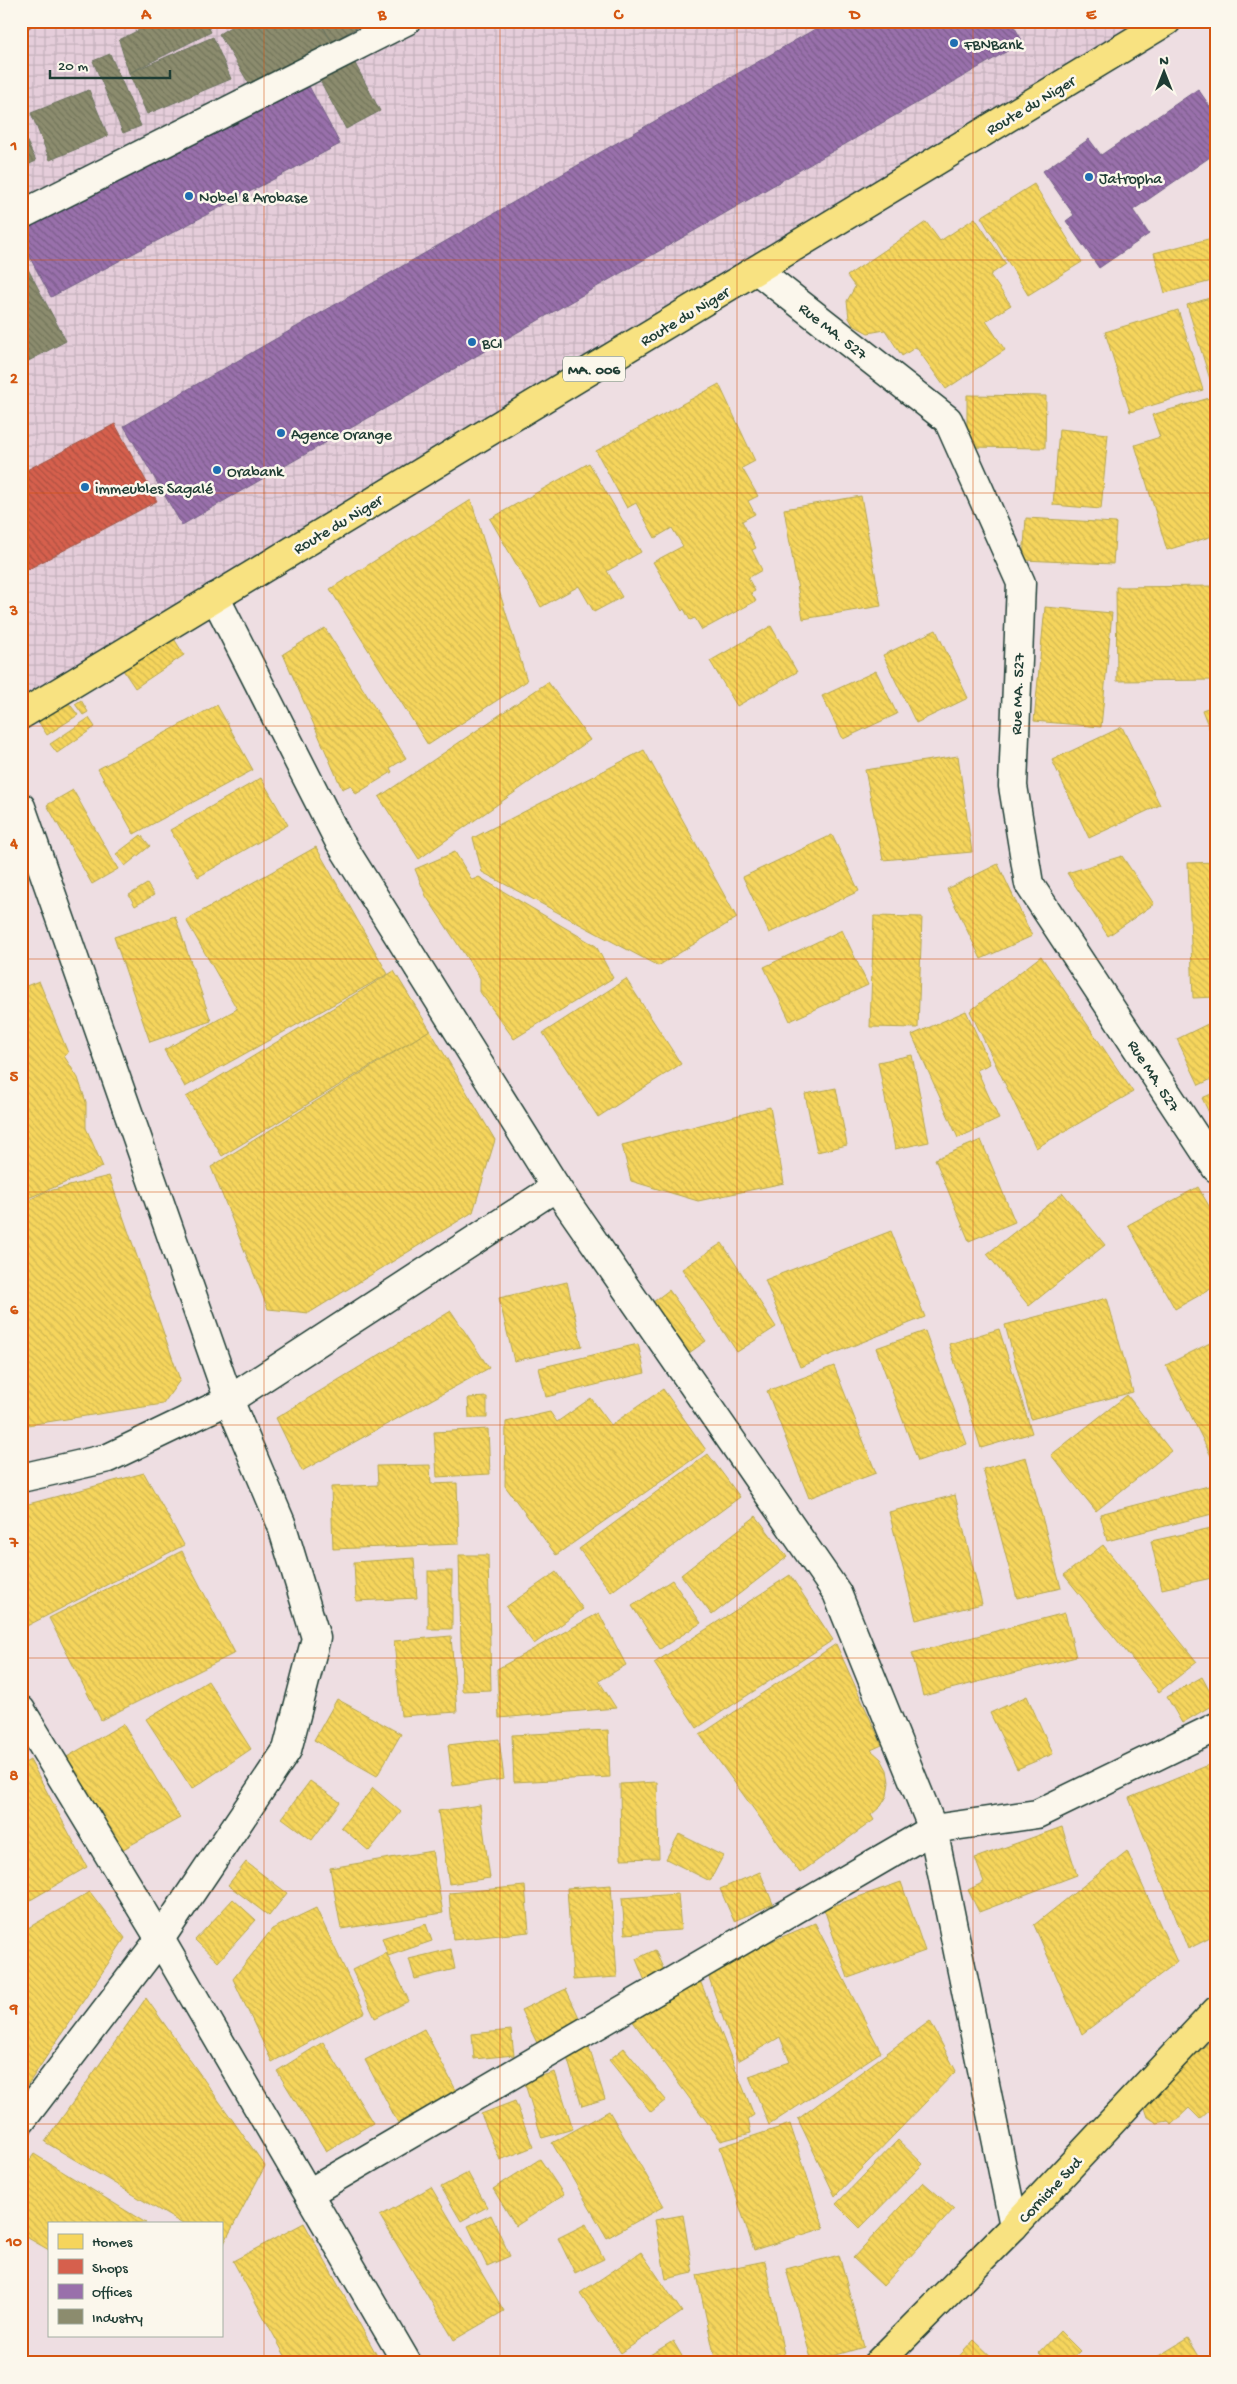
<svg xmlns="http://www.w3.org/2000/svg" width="1237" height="2384" font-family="'Gochi Hand',sans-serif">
  <defs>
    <pattern id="industrial-grid" width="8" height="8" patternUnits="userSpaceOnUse" patternTransform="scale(1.25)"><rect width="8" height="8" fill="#e5cdda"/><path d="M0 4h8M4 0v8" fill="none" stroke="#c4b1bc"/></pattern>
    <pattern id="homes-back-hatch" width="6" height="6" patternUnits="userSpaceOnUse" patternTransform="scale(1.25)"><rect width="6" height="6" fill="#f6d55c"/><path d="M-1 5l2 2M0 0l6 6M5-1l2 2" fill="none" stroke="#d2b851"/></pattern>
    <pattern id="shops-back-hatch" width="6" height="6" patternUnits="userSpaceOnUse" patternTransform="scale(1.25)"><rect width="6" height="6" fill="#d6604d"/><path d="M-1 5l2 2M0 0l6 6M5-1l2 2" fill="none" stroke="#ad5041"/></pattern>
    <pattern id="offices-back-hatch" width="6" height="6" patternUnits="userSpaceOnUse" patternTransform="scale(1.25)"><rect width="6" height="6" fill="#9970ab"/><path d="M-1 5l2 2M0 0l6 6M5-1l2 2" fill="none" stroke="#7c5d8c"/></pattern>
    <pattern id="industry-back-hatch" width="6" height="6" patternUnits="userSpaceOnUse" patternTransform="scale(1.25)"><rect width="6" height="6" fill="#8c8c6e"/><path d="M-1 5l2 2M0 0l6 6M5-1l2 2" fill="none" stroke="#72745b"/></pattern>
  </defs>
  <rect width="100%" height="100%" fill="#eedee2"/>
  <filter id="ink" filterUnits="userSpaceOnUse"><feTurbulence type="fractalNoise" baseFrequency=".02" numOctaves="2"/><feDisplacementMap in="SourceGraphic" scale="10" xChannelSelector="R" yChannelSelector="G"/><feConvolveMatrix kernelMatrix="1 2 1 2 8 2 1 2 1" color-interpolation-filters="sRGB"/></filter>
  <g filter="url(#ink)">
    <polygon fill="url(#industrial-grid)" points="21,21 1148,21 21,708"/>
    <g fill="url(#homes-back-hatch)" stroke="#b6a750">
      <polygon points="1034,184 1082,262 1028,295 981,217"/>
      <polygon points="975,218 1006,264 990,275 1011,305 986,321 1005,350 946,389 916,347 902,356 885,330 868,333 853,325 849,318 847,301 855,287 847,276 926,222 940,241"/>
      <polygon points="1216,237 1216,280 1165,293 1154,253"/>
      <polygon points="1216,296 1216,388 1213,389 1187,305"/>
      <polygon points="1178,310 1203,390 1130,412 1105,332"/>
      <polygon points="719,384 755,461 742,468 758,496 748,501 755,514 742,521 756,548 752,550 762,570 748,578 755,591 751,593 756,601 702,630 695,618 690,620 684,609 682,611 653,562 683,546 672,528 655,538 636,503 627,508 596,451"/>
      <polygon points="967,395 1046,396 1045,448 967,447"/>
      <polygon points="1216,396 1216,535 1167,550 1135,445 1160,437 1152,415"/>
      <polygon points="1059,429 1108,434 1101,509 1053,505"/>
      <polygon points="589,463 641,552 607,571 622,597 594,612 579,586 541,607 490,519"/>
      <polygon points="861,496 881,606 803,619 784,509"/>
      <polygon points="471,500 527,681 428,745 330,589"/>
      <polygon points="1026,518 1116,523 1113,564 1023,560"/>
      <polygon points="1216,586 1216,680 1117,681 1116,587"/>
      <polygon points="1045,607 1112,613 1101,727 1034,721"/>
      <polygon points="771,626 797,672 737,706 710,661"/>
      <polygon points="325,628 406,758 390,768 392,772 356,794 351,785 342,789 283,654"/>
      <polygon points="936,630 968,698 916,723 883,655"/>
      <polygon points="173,637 184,655 135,688 123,670"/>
      <polygon points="876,671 897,714 843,739 822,696"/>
      <polygon points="548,682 590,740 419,859 379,797"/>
      <polygon points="81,700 88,712 83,715 75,704"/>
      <polygon points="68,702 78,715 47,735 38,721"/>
      <polygon points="217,705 253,770 134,834 98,769"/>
      <polygon points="1216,705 1216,746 1202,710"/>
      <polygon points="89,718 95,727 57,753 50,744"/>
      <polygon points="1122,727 1160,805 1089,838 1052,760"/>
      <polygon points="644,750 737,918 658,966 482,872 473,838"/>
      <polygon points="958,756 972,852 883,860 865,770"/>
      <polygon points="261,778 288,825 198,877 170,830"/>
      <polygon points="73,790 118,869 92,884 47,805"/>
      <polygon points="141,835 150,846 125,866 116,854"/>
      <polygon points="832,835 859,891 769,933 743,877"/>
      <polygon points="316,847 388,974 185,1087 164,1050 237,1009 186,920"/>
      <polygon points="455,852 472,880 479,877 596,946 613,978 514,1039 480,992 480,978 426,896 415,869"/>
      <polygon points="1122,856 1154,904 1108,936 1067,873"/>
      <polygon points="1216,862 1216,997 1193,998 1188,863"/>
      <polygon points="998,864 1032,936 981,959 947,889"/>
      <polygon points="147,884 154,895 135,906 129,895"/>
      <polygon points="175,916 211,1021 150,1042 114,937"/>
      <polygon points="874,916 922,917 918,1028 870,1027"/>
      <polygon points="21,919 29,932 21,936"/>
      <polygon points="842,930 868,985 790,1021 764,967"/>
      <polygon points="1041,956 1133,1092 1036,1148 970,1011"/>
      <polygon points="394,971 430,1030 222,1156 186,1097"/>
      <polygon points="626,979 681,1064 598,1117 543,1033"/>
      <polygon points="39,981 68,1053 64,1056 78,1078 86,1102 86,1128 103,1167 21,1201 21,988"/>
      <polygon points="966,1011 990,1064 977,1070 999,1119 958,1138 912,1035"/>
      <polygon points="1216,1020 1216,1077 1199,1085 1177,1039"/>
      <polygon points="430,1030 495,1140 473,1212 309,1313 268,1309 211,1167"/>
      <polygon points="912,1055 929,1142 895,1149 878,1062"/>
      <polygon points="836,1088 847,1145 817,1152 805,1094"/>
      <polygon points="1216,1092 1216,1127 1202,1098"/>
      <polygon points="770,1107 784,1183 698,1201 631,1181 622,1145"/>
      <polygon points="981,1140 1015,1222 969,1241 935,1159"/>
      <polygon points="109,1176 180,1380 163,1404 21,1426 21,1204 45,1192"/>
      <polygon points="1198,1187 1216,1218 1216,1286 1175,1309 1128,1225"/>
      <polygon points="1063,1193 1105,1245 1029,1306 987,1254"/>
      <polygon points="891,1231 925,1317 800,1367 765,1280"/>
      <polygon points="722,1243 776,1327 737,1352 682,1269"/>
      <polygon points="567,1282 582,1346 514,1361 499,1298"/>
      <polygon points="669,1290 706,1341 689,1353 653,1302"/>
      <polygon points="1107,1298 1133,1392 1031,1419 1005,1325"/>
      <polygon points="451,1311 489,1368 302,1471 276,1418"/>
      <polygon points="999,1329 1032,1433 981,1448 949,1344"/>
      <polygon points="925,1331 967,1444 918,1461 876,1348"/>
      <polygon points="1216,1340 1216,1454 1211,1456 1166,1365"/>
      <polygon points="638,1344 645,1373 546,1397 539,1368"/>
      <polygon points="834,1366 876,1473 809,1498 767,1391"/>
      <polygon points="663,1389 706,1450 556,1555 505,1486 506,1422 550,1412 557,1422 591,1398 611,1425"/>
      <polygon points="1127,1395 1171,1451 1096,1511 1051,1455"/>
      <polygon points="487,1397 487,1418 469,1418 468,1398"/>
      <polygon points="488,1429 490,1474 437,1477 434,1432"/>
      <polygon points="708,1454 740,1497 611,1592 579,1549"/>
      <polygon points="1026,1457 1061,1588 1017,1598 983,1469"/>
      <polygon points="430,1465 431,1484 457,1483 459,1544 333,1549 331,1487 378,1485 377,1466"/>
      <polygon points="144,1473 184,1545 21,1629 21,1506"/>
      <polygon points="1216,1484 1216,1513 1107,1541 1100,1514"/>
      <polygon points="955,1495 982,1604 916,1620 889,1512"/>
      <polygon points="756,1516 787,1557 712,1615 681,1575"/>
      <polygon points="1216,1527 1216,1577 1162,1589 1151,1541"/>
      <polygon points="1103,1545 1197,1662 1159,1692 1064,1575"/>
      <polygon points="182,1551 235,1653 101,1720 49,1618"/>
      <polygon points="459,1555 488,1555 491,1690 462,1691"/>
      <polygon points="414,1558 417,1598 356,1601 354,1562"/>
      <rect x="428" y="1571" width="24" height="58"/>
      <polygon points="556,1572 583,1609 534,1644 506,1607"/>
      <polygon points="790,1575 833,1640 697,1728 654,1663"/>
      <polygon points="672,1580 701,1623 660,1649 632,1606"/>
      <polygon points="1215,1592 1216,1592 1216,1662 1214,1662"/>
      <polygon points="599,1613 626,1665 599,1681 616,1708 499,1718 497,1669"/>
      <polygon points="1065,1613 1076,1657 923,1696 912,1653"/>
      <polygon points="451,1636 457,1712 401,1716 394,1641"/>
      <polygon points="836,1644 882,1745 871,1750 881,1759 887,1770 889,1782 887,1796 881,1806 871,1815 874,1820 800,1873 700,1735"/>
      <polygon points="1202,1677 1216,1703 1182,1723 1167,1697"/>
      <polygon points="208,1681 251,1749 192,1789 146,1719"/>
      <polygon points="1027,1696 1053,1754 1017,1769 990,1713"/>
      <polygon points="337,1699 401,1734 377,1776 314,1740"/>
      <polygon points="123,1724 180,1818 116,1853 60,1761"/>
      <polygon points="608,1730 610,1777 514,1782 512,1735"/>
      <polygon points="499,1739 504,1779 453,1786 448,1745"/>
      <polygon points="30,1760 87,1867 27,1902 21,1892 21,1765"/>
      <polygon points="1216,1762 1216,1935 1188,1949 1129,1798"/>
      <polygon points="310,1781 340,1802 312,1840 282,1818"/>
      <polygon points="657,1782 659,1858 621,1859 620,1784"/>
      <polygon points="373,1788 401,1812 369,1851 341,1827"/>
      <polygon points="480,1805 490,1878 449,1884 438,1811"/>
      <polygon points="1062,1827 1077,1875 979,1912 968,1890 984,1882 975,1858"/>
      <polygon points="679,1834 723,1856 710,1881 666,1859"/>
      <polygon points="432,1851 443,1913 341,1929 330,1868"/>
      <polygon points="1127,1851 1177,1962 1082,2034 1034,1925"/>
      <polygon points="246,1862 287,1893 269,1916 228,1885"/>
      <polygon points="760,1872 773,1904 734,1921 720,1889"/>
      <polygon points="901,1882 925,1951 848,1978 824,1909"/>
      <polygon points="611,1885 617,1977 573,1980 567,1888"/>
      <polygon points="525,1886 529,1932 453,1940 449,1893"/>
      <polygon points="90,1892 125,1938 21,2095 21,1932"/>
      <polygon points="678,1894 681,1930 625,1934 622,1898"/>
      <polygon points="233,1899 256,1920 218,1962 195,1940"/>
      <polygon points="316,1908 365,2012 272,2062 233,1979 272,1929"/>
      <polygon points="815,1923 881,2052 769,2125 749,2076 790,2062 780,2037 738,2061 706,1969"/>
      <polygon points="426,1924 432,1941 388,1956 382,1938"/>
      <polygon points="451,1949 455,1969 415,1979 409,1959"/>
      <polygon points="655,1950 667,1977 647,1986 636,1959"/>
      <polygon points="386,1953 409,2001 375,2018 352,1970"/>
      <polygon points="697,1973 754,2115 748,2119 751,2133 721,2141 626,2012"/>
      <polygon points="566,1989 582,2024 538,2045 521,2010"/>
      <polygon points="146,1998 265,2166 222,2247 221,2223 181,2223 45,2142"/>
      <polygon points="930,2021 956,2071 835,2196 798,2119"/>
      <polygon points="424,2029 457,2092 398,2123 365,2060"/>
      <polygon points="511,2030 514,2055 474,2059 472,2034"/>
      <polygon points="1216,2036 1216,2105 1200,2119 1189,2108 1171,2125 1168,2121 1157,2123 1148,2117 1145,2108 1147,2099"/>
      <polygon points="323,2042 373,2123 326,2151 277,2071"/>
      <polygon points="589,2047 605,2099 582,2106 566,2054"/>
      <polygon points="624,2048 666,2100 651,2112 609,2060"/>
      <polygon points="555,2072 573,2129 542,2138 524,2081"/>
      <polygon points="515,2101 533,2147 500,2160 481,2114"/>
      <polygon points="609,2111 664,2206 607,2238 552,2143"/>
      <polygon points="790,2124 824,2228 754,2250 720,2147"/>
      <polygon points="898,2140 923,2164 860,2228 836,2204"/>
      <polygon points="34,2154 146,2223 49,2223 49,2250 21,2234 21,2172"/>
      <polygon points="540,2159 564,2195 516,2226 493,2189"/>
      <polygon points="468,2173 487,2207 461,2221 441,2187"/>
      <polygon points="923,2182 954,2209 883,2286 853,2258"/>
      <polygon points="431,2187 504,2311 454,2340 380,2216"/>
      <polygon points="491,2215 510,2256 487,2266 468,2226"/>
      <polygon points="683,2215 693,2273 666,2279 655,2220"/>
      <polygon points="304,2223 381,2363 289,2363 233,2261"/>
      <polygon points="586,2224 604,2259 575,2273 558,2238"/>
      <polygon points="641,2252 682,2312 621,2353 580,2293"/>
      <polygon points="839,2255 864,2347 812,2362 786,2269"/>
      <polygon points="765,2261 785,2359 765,2363 716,2363 697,2275"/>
      <polygon points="1060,2331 1080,2351 1067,2363 1050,2363 1039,2353"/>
      <polygon points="1188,2338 1203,2363 1147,2363"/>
      <polygon points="974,2340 998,2363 953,2363"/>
      <polygon points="673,2341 686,2363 637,2363"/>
    </g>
    <g fill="url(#shops-back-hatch)" stroke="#9f5646">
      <polygon points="21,21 38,21 21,34"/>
      <polygon points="115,424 157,501 21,573 21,473"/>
    </g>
    <g fill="url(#offices-back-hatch)" stroke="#746187">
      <polygon points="829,21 1011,21 1023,42 182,525 124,426"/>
      <polygon points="303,75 340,144 51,297 21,241 21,225"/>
      <polygon points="1198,89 1216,115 1216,153 1133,210 1149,234 1099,268 1066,221 1074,215 1043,171 1089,139 1101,155"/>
    </g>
    <g fill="url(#industry-back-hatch)" stroke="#6b745d">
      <polygon points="157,21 205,21 211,32 129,73 119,40"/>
      <polygon points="240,21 319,21 332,42 253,90 219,34"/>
      <polygon points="320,21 368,21 332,42"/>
      <polygon points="213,37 231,79 147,114 129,73"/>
      <polygon points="110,54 141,126 123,133 93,61"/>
      <polygon points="350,54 380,111 346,129 316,73"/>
      <polygon points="89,90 108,136 50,160 31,113"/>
      <polygon points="21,129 36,161 21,168"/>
      <polygon points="21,256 66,341 21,365"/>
    </g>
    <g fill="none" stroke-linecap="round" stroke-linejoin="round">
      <defs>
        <g id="minor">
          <polyline points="21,215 406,21"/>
          <polyline points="758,271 948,420 1021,583 1013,786 1029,884 1216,1168"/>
          <polyline points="215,597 338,839 556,1187 837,1593 933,1829 1014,2226"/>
          <polyline points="21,807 229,1400 281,1523 316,1638 287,1750 160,1939 21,2121"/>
          <polyline points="21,1478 108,1458 229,1400 556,1187"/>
          <polyline points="21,1710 160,1939 407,2363"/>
          <polyline points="309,2193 933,1829 1037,1814 1216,1727"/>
        </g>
        <g id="major">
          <polyline points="21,715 1167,21"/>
          <polyline points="878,2363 1014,2226 1216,2011"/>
        </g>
      </defs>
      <use href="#minor" stroke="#1f3d34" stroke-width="31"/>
      <use href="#major" stroke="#1f3d34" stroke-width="31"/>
      <use href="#minor" stroke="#fbf7ec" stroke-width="28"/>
      <use href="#major" stroke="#f8e281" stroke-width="28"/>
    </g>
  </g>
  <path fill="none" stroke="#d45610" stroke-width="1" stroke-opacity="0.55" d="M264,21V2363M500,21V2363M737,21V2363M973,21V2363M21,260H1216M21,493H1216M21,726H1216M21,959H1216M21,1192H1216M21,1425H1216M21,1658H1216M21,1891H1216M21,2124H1216"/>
  <g fill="#1f6fb2" stroke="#fbf7ec" stroke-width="2">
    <circle cx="954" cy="43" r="5"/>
    <circle cx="1089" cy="177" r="5"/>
    <circle cx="189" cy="196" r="5"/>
    <circle cx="472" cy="342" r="5"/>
    <circle cx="281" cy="433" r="5"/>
    <circle cx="217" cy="470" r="5"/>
    <circle cx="85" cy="487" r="5"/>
  </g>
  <g text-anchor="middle" stroke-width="5" stroke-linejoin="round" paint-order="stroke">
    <rect fill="#fbf7ec" stroke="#61756b" stroke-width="1" x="563" y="356.5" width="62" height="25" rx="4"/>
    <g font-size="15" font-weight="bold" fill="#1f3d34">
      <text x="594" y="374">MA. 006</text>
    </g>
    <g font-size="16" fill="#1f3d34" stroke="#fbf7ec" text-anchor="start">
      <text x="964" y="49">FBNBank</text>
      <text x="1099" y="183">Jatropha</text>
      <text x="199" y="202">Nobel &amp; Arobase</text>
      <text x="482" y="348">BCI</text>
      <text x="291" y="439">Agence Orange</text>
      <text x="227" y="476">Orabank</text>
      <text x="95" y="493">immeubles Sagalé</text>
    </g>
    <g font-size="16" fill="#1f3d34" stroke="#fbf7ec">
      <text transform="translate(1030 104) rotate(-31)" y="6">Route du Niger</text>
      <text transform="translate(684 315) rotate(-31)" y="6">Route du Niger</text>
      <text transform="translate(834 330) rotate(38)" y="6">Rue MA. 527</text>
      <text transform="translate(337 523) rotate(-31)" y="6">Route du Niger</text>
      <text transform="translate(1016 694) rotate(-88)" y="6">Rue MA. 527</text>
      <text transform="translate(1155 1075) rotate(57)" y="6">Rue MA. 527</text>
      <text transform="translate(1049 2189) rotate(-47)" y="6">Corniche Sud</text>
    </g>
  </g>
  <rect width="1237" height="2384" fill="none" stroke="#fbf7ec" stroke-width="55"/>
  <rect x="48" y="2222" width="175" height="115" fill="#fbf7ec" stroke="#a3ada2"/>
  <rect x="58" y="2234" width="25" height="15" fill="#f6d55c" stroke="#a3ada2"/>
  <text x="92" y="2246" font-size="15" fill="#1f3d34">Homes</text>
  <rect x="58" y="2259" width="25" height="15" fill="#d6604d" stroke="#a3ada2"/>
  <text x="92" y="2272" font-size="15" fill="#1f3d34">Shops</text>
  <rect x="58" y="2284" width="25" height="15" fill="#9970ab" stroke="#a3ada2"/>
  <text x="92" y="2296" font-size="15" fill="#1f3d34">Offices</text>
  <rect x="58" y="2309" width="25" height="15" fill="#8c8c6e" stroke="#a3ada2"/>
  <text x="92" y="2322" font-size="15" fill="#1f3d34">Industry</text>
  <g transform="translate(1164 72)" stroke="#fbf7ec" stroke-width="4" paint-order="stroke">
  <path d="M0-4L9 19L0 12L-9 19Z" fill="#1f3d34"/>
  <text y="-8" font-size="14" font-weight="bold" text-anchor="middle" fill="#1f3d34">N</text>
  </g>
  <path d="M50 70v8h120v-8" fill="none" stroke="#1f3d34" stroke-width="2.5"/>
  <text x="58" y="70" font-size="15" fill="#1f3d34" stroke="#fbf7ec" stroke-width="4" paint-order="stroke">20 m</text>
  <rect x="28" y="28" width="1182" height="2328" fill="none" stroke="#d45610" stroke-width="2"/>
  <g font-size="16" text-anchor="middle" font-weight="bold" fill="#d45610">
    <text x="146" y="19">A</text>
    <text x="382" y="19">B</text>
    <text x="618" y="19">C</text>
    <text x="855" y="19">D</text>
    <text x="1091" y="19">E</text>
    <text x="14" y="150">1</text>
    <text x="14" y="383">2</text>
    <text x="14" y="615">3</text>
    <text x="14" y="848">4</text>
    <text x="14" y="1081">5</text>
    <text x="14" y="1314">6</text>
    <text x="14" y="1547">7</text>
    <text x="14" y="1780">8</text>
    <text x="14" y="2013">9</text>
    <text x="14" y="2246">10</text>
  </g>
</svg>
